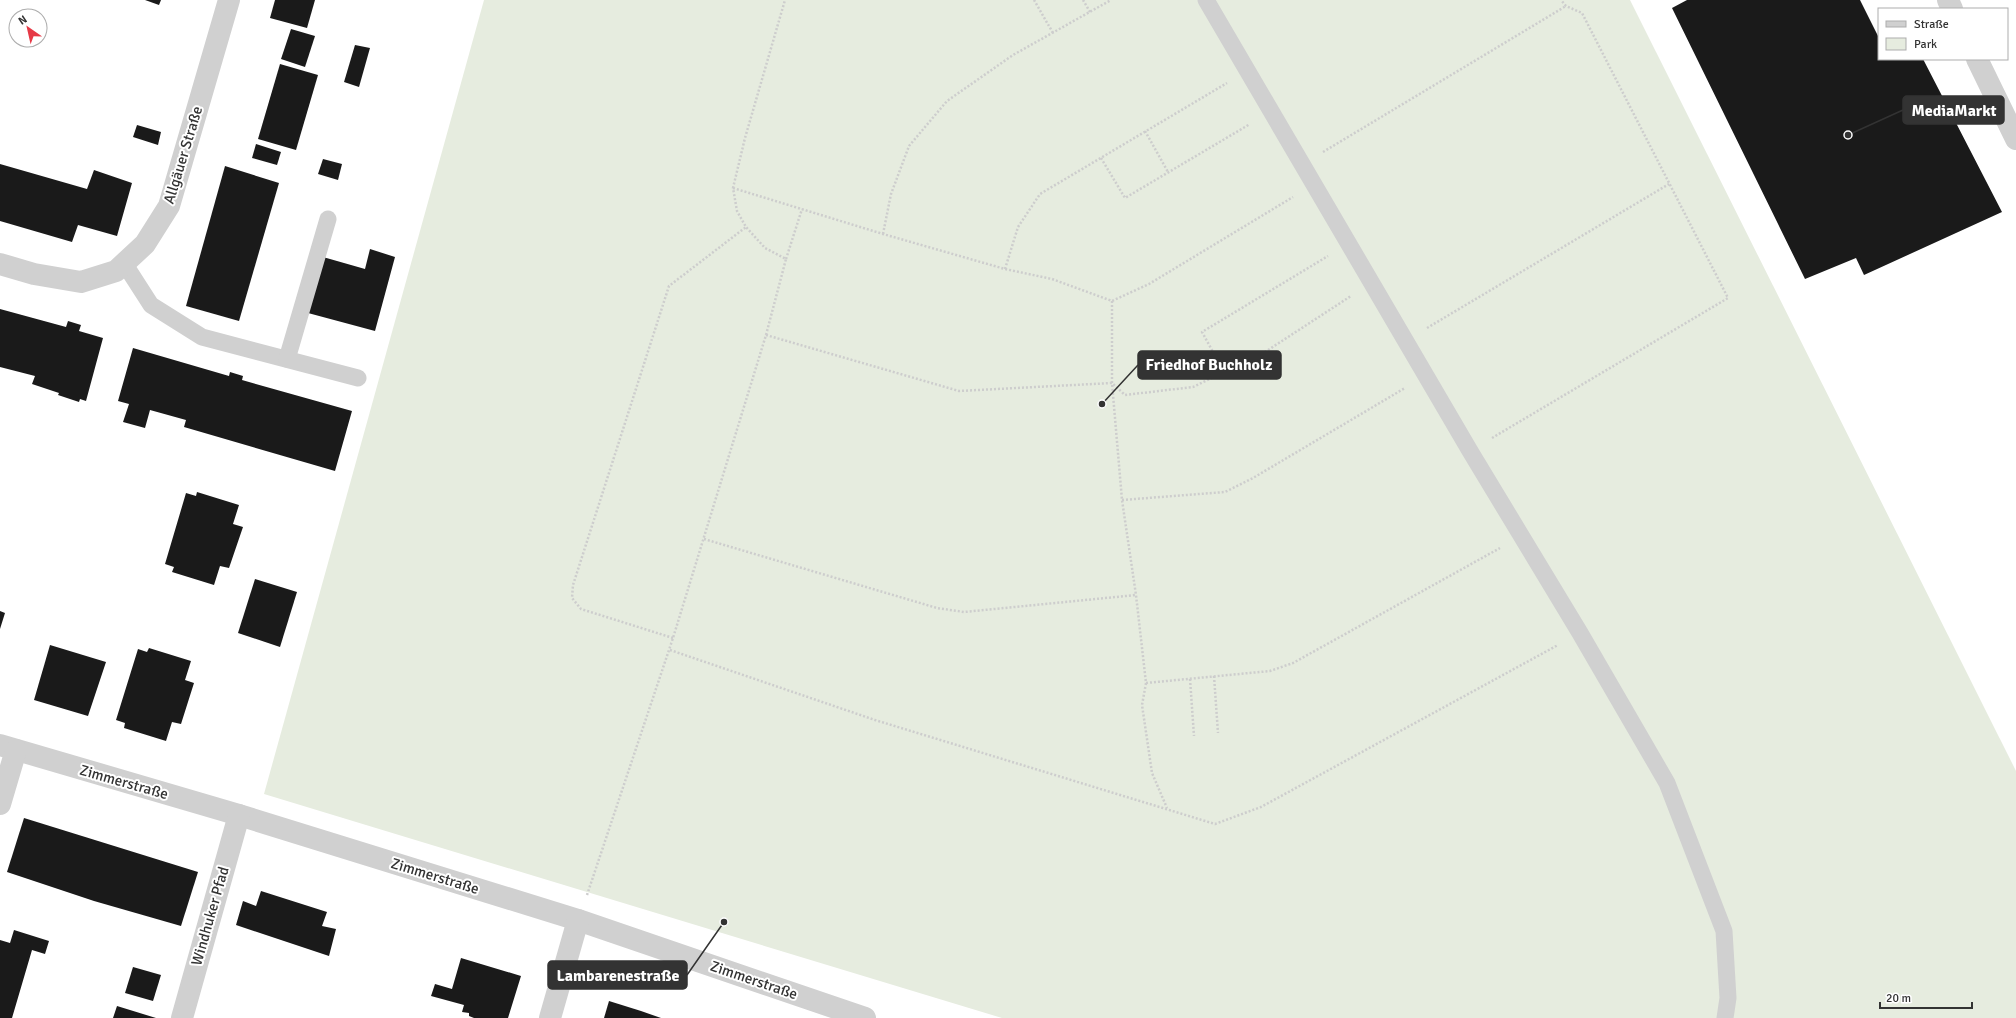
<svg xmlns="http://www.w3.org/2000/svg" width="2016" height="1018" font-family="Signika,sans-serif">
  <rect width="100%" height="100%" fill="#fff"/>
  <polygon fill="#e6ecdf" points="484,0 1630,0 2016,771 2016,1018 1002,1018 264,794"/>
  <g fill="#1a1a1a">
    <polygon points="145,0 161,0 159,5"/>
    <polygon points="275,0 315,0 307,28 270,18"/>
    <polygon points="1687,0 1860,0 1879,38 1879,59 1923,59 2002,212 1864,275 1856,258 1805,279 1672,8"/>
    <polygon points="291,29 315,36 305,67 281,59"/>
    <polygon points="355,45 370,48 359,87 344,82"/>
    <polygon points="280,64 318,75 296,150 258,139"/>
    <polygon points="137,125 161,132 158,145 133,137"/>
    <polygon points="256,144 281,152 277,165 252,158"/>
    <polygon points="323,159 342,164 338,180 318,174"/>
    <polygon points="0,164 87,189 94,170 132,183 117,236 78,225 72,242 0,221"/>
    <polygon points="225,166 279,183 239,321 186,306"/>
    <polygon points="370,249 395,257 375,331 308,313 323,257 365,269"/>
    <polygon points="0,309 66,327 68,321 81,325 79,331 103,338 86,401 80,399 79,402 58,395 59,393 32,384 35,376 0,367"/>
    <polygon points="133,348 229,376 230,372 243,376 242,380 352,411 335,471 184,427 186,420 150,410 145,428 123,422 129,404 118,401"/>
    <polygon points="197,492 239,505 233,524 243,527 229,568 220,566 214,585 172,572 174,567 165,564 186,493 196,496"/>
    <polygon points="255,579 297,592 280,647 238,633"/>
    <polygon points="0,611 5,613 0,629"/>
    <polygon points="50,645 106,662 88,716 34,700"/>
    <polygon points="149,648 191,661 185,680 194,683 181,724 172,722 166,741 124,728 125,723 116,720 138,649 147,652"/>
    <polygon points="24,818 198,872 181,926 94,901 7,872"/>
    <polygon points="261,891 327,912 322,926 336,929 329,956 236,925 243,901 256,906"/>
    <polygon points="14,930 49,941 45,954 32,950 12,1018 0,1018 0,940 10,943"/>
    <polygon points="461,958 521,976 508,1018 474,1018 469,1016 469,1013 462,1012 464,1005 431,996 435,984 452,989"/>
    <polygon points="133,967 161,975 153,1001 125,993"/>
    <polygon points="609,1001 641,1011 661,1018 604,1018"/>
    <polygon points="117,1006 156,1018 113,1018"/>
  </g>
  <g fill="none" stroke-linecap="round" stroke-linejoin="round">
    <g stroke="#cdcdcd" stroke-width="2.5" stroke-dasharray="2 2" stroke-linecap="butt">
      <polyline points="1034,0 1053,33"/>
      <polyline points="1083,0 1090,12"/>
      <polyline points="1145,131 1168,172"/>
      <polyline points="1323,152 1566,6"/>
      <polyline points="1101,158 1125,198 1250,124"/>
      <polyline points="733,188 883,234 1005,269 1052,279 1112,301 1149,284 1293,197"/>
      <polyline points="883,234 891,194 909,146 947,101 1013,55 1111,0"/>
      <polyline points="786,259 802,209"/>
      <polyline points="1005,269 1018,227 1040,194 1227,83"/>
      <polyline points="1112,301 1112,383 1122,500 1136,595 1146,683 1142,705 1152,773 1167,808"/>
      <polyline points="1427,328 1669,184"/>
      <polyline points="766,335 959,391 1112,383 1125,395 1193,387 1265,352 1351,296"/>
      <polyline points="1224,372 1202,332 1328,256"/>
      <polyline points="1492,438 1728,298 1582,13 1566,6 1561,0"/>
      <polyline points="1122,500 1225,492 1253,478 1405,388"/>
      <polyline points="704,539 937,608 964,612 1136,595"/>
      <polyline points="673,638 581,609 572,598 573,585 669,286 746,227"/>
      <polyline points="670,650 875,720 1215,824 1261,807 1558,645"/>
      <polyline points="1214,676 1218,733"/>
      <polyline points="1190,679 1194,736"/>
      <polyline points="1146,683 1270,671 1293,663 1500,548"/>
      <polyline points="587,895 673,638 766,335 786,259 765,248 746,227 737,211 733,188 745,138 785,0"/>
    </g>
    <g stroke="#d0d0d0" stroke-width="17">
      <polyline points="1206,0 1470,451 1580,633 1667,783 1724,931 1728,998 1725,1018"/>
      <polyline points="124,263 151,305 202,337 358,378"/>
      <polyline points="287,359 328,219"/>
    </g>
    <g stroke="#d0d0d0" stroke-width="22">
      <polyline points="1948,0 1952,9"/>
      <polyline points="1977,59 2016,139"/>
      <polyline points="0,264 34,274 81,282 116,271 145,244 169,206 229,0"/>
      <polyline points="0,745 239,815 578,920 865,1018"/>
      <polyline points="0,804 16,750"/>
      <polyline points="182,1018 239,815"/>
      <polyline points="550,1018 578,920"/>
    </g>
  </g>
  <g text-anchor="middle" stroke-width="4" stroke-linejoin="round" paint-order="stroke">
    <g font-size="15" fill="#333" stroke="#fff">
      <text transform="translate(183 155) rotate(-73)" y="5">Allgäuer Straße</text>
      <text transform="translate(124 782) rotate(16)" y="5">Zimmerstraße</text>
      <text transform="translate(435 876) rotate(17)" y="5">Zimmerstraße</text>
      <text transform="translate(210 916) rotate(-74)" y="5">Windhuker Pfad</text>
      <text transform="translate(754 980) rotate(19)" y="5">Zimmerstraße</text>
    </g>
  </g>
  <path fill="none" stroke="#333" stroke-width="1.5" d="M1848 135L1903 110M1102 404L1138 365M724 922L687 975"/>
  <g fill="#333" stroke="#fff" stroke-width="1.5">
    <circle cx="1848" cy="135" r="4"/>
    <circle cx="1102" cy="404" r="4"/>
    <circle cx="724" cy="922" r="4"/>
  </g>
  <g fill="#333" stroke="#333" stroke-width="1.5">
    <rect x="1903" y="96" width="101" height="28" rx="4"/>
    <rect x="1138" y="351" width="143" height="28" rx="4"/>
    <rect x="548" y="961" width="139" height="28" rx="4"/>
  </g>
  <g font-size="16" text-anchor="middle" font-weight="bold" fill="#fff">
    <text x="1954" y="116">MediaMarkt</text>
    <text x="1209" y="370">Friedhof Buchholz</text>
    <text x="618" y="981">Lambarenestraße</text>
  </g>
  <rect x="1878" y="8" width="130" height="52" fill="#ffffff" stroke="#adadad"/>
  <rect x="1886" y="21" width="20" height="6" fill="#d0d0d0" stroke="#adadad"/>
  <text x="1914" y="28" font-size="12" fill="#333333">Straße</text>
  <rect x="1886" y="38" width="20" height="12" fill="#e6ecdf" stroke="#adadad"/>
  <text x="1914" y="48" font-size="12" fill="#333333">Park</text>
  <g transform="translate(28 28) rotate(326)"><circle r="19" fill="#ffffff" stroke="#adadad"/>
  <path d="M0-3L7 15L0 10L-7 15Z" fill="#e63946"/>
  <text y="-6" font-size="11" font-weight="bold" text-anchor="middle" fill="#333333">N</text>
  </g>
  <path d="M1880 1002v6h92v-6" fill="none" stroke="#333333" stroke-width="2"/>
  <text x="1886" y="1002" font-size="12" fill="#333333" stroke="#ffffff" stroke-width="3" paint-order="stroke">20 m</text>
</svg>
